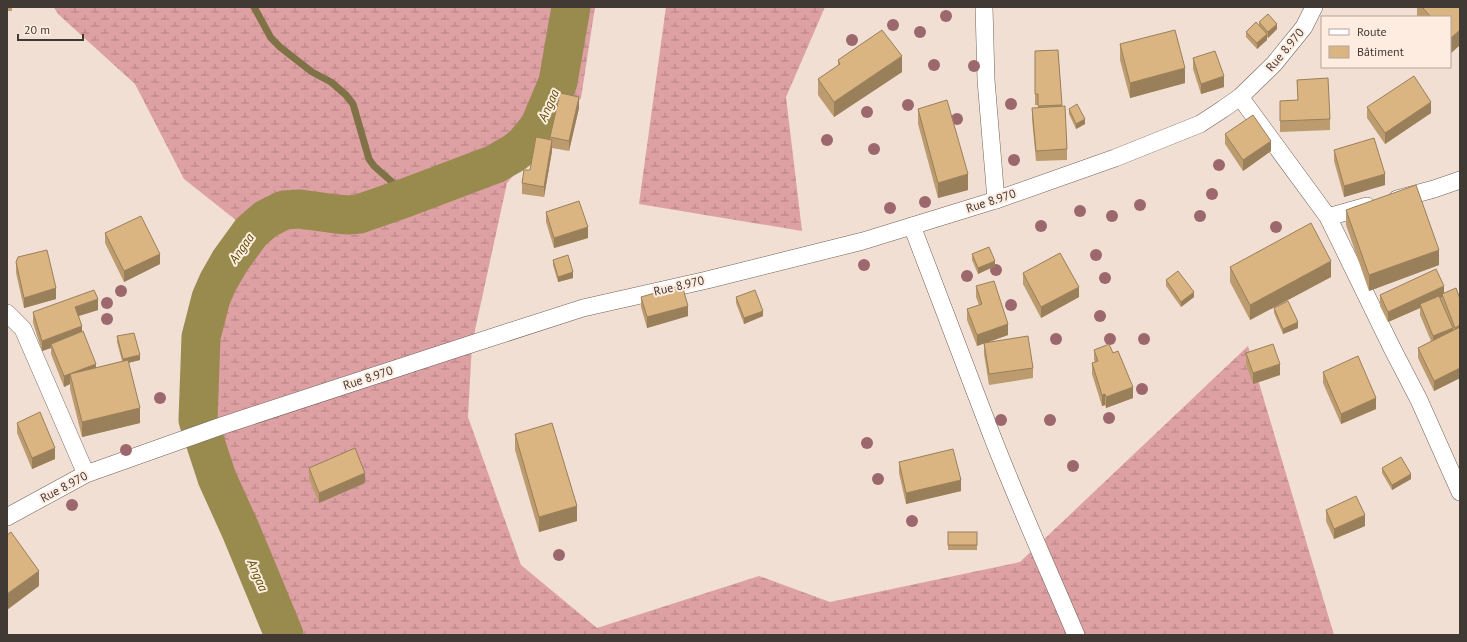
<svg xmlns="http://www.w3.org/2000/svg" width="1467" height="642" font-family="'PT Sans',sans-serif">
  <defs>
    <pattern id="wetland-marsh" width="20" height="14" patternUnits="userSpaceOnUse"><rect width="20" height="14" fill="#dda0a3"/><path d="M1 5h8M5 5V1M11 12h8M15 12V8" fill="none" stroke="#b58386"/></pattern>
  </defs>
  <rect width="100%" height="100%" fill="#f1dfd3"/>
  <g fill="url(#wetland-marsh)">
    <polygon points="54,7 595,7 581,98 507,183 472,344 468,417 521,565 597,628 759,576 830,602 1020,562 1248,346 1334,635 284,635 241,531 217,478 198,420 201,337 211,298 218,282 230,261 251,232 184,179 135,84 58,14"/>
    <polygon points="666,7 825,7 786,97 802,231 639,204"/>
  </g>
  <g fill="none" stroke-linecap="round" stroke-linejoin="round">
    <polyline stroke="#7e7246" stroke-width="7" points="254,7 271,38 280,47 312,72 331,82 346,95 353,104 369,159 374,166 392,182 405,198"/>
    <polyline stroke="#998a4e" stroke-width="39" points="284,635 241,531 217,478 198,420 201,337 211,298 218,282 230,261 251,232 266,219 284,210 300,209 336,214 348,215 359,214 405,198 495,164 514,153 524,145 539,127 558,82 571,7"/>
    <defs>
      <g id="street">
        <polyline points="984,7 986,80 996,200"/>
        <polyline points="1240,97 1328,217 1392,348 1419,400 1460,492"/>
        <polyline points="1397,199 1434,189 1460,180"/>
        <polyline points="1328,217 1367,206"/>
        <path d="M912,226C939,296 965,366 992,436C1018,503 1048,569 1076,635"/>
        <polyline points="7,313 23,329 86,474"/>
        <polyline points="7,517 86,474 224,425 459,348 583,308 707,280 863,241 996,200 1115,158 1200,124 1223,109 1240,97 1274,64 1304,27 1314,7"/>
      </g>
    </defs>
    <use href="#street" stroke="#726258" stroke-width="18"/>
    <use href="#street" stroke="#fff" stroke-width="17"/>
  </g>
  <g fill="#9c686d">
    <circle cx="946" cy="16" r="6"/>
    <circle cx="893" cy="25" r="6"/>
    <circle cx="920" cy="32" r="6"/>
    <circle cx="852" cy="40" r="6"/>
    <circle cx="934" cy="65" r="6"/>
    <circle cx="974" cy="66" r="6"/>
    <circle cx="1011" cy="104" r="6"/>
    <circle cx="908" cy="105" r="6"/>
    <circle cx="867" cy="112" r="6"/>
    <circle cx="957" cy="119" r="6"/>
    <circle cx="827" cy="140" r="6"/>
    <circle cx="874" cy="149" r="6"/>
    <circle cx="1014" cy="160" r="6"/>
    <circle cx="1219" cy="165" r="6"/>
    <circle cx="1212" cy="194" r="6"/>
    <circle cx="925" cy="202" r="6"/>
    <circle cx="1140" cy="205" r="6"/>
    <circle cx="890" cy="208" r="6"/>
    <circle cx="1080" cy="211" r="6"/>
    <circle cx="1112" cy="216" r="6"/>
    <circle cx="1200" cy="216" r="6"/>
    <circle cx="1041" cy="226" r="6"/>
    <circle cx="1276" cy="227" r="6"/>
    <circle cx="1096" cy="255" r="6"/>
    <circle cx="864" cy="265" r="6"/>
    <circle cx="996" cy="270" r="6"/>
    <circle cx="967" cy="276" r="6"/>
    <circle cx="1105" cy="278" r="6"/>
    <circle cx="121" cy="291" r="6"/>
    <circle cx="107" cy="303" r="6"/>
    <circle cx="1011" cy="305" r="6"/>
    <circle cx="1100" cy="316" r="6"/>
    <circle cx="107" cy="319" r="6"/>
    <circle cx="1056" cy="339" r="6"/>
    <circle cx="1110" cy="339" r="6"/>
    <circle cx="1144" cy="339" r="6"/>
    <circle cx="1142" cy="389" r="6"/>
    <circle cx="160" cy="398" r="6"/>
    <circle cx="1109" cy="418" r="6"/>
    <circle cx="1001" cy="420" r="6"/>
    <circle cx="1050" cy="420" r="6"/>
    <circle cx="867" cy="443" r="6"/>
    <circle cx="126" cy="450" r="6"/>
    <circle cx="1073" cy="466" r="6"/>
    <circle cx="878" cy="479" r="6"/>
    <circle cx="72" cy="505" r="6"/>
    <circle cx="912" cy="521" r="6"/>
    <circle cx="559" cy="555" r="6"/>
  </g>
  <g fill="#bc9c6f">
    <rect x="7" y="7" width="5" height="4"/>
    <polygon points="1417,7 1460,7 1460,45 1451,53 1450,52 1450,17 1417,17"/>
    <polygon points="1259,22 1277,29 1268,38 1267,37 1267,40 1257,49 1246,37 1246,32 1259,25"/>
    <polygon points="1120,44 1185,83 1130,98 1120,60"/>
    <polygon points="1058,50 1062,106 1067,149 1067,160 1036,161 1032,119 1032,108 1038,108 1038,105 1035,105 1035,51"/>
    <polygon points="1193,58 1224,87 1201,94 1193,69"/>
    <polygon points="838,60 902,72 834,117 818,95 818,79 838,66"/>
    <polygon points="1297,80 1330,119 1330,130 1280,132 1280,101 1298,100"/>
    <polygon points="1367,107 1431,113 1385,144 1367,118"/>
    <polygon points="579,108 569,151 552,148 552,151 544,197 522,194 522,183 550,140 550,137"/>
    <polygon points="918,109 968,190 938,198 918,124"/>
    <polygon points="1069,109 1085,124 1076,129 1069,114"/>
    <polygon points="1225,134 1271,151 1243,171 1225,144"/>
    <polygon points="1334,150 1385,185 1344,197 1334,161"/>
    <polygon points="1346,210 1439,265 1369,291 1346,225"/>
    <polygon points="546,212 588,238 554,248 546,222"/>
    <polygon points="105,233 160,264 124,282 105,243"/>
    <polygon points="972,254 995,266 978,274 972,260"/>
    <polygon points="553,260 573,278 558,282 553,265"/>
    <polygon points="16,262 56,299 24,308 16,273"/>
    <polygon points="1230,267 1331,277 1250,320 1230,282"/>
    <polygon points="1023,273 1079,297 1041,318 1023,284"/>
    <polygon points="1166,280 1194,297 1181,307 1166,286"/>
    <polygon points="976,286 1008,335 986,343 1033,368 1033,378 989,385 984,354 984,343 977,346 967,320 967,309 979,305 976,297"/>
    <polygon points="1444,293 1460,299 1460,378 1434,391 1418,358 1418,348 1431,341 1420,315 1420,308 1388,322 1380,306 1380,295"/>
    <polygon points="641,297 688,316 647,328 641,307"/>
    <polygon points="736,297 763,316 744,324 736,303"/>
    <polygon points="1274,308 1298,328 1283,334 1274,313"/>
    <polygon points="98,310 79,316 82,331 96,368 122,361 117,342 117,336 140,360 128,363 140,423 82,437 70,389 70,384 64,387 51,354 51,348 42,351 33,323 33,312"/>
    <polygon points="1094,350 1113,353 1133,398 1106,408 1105,405 1102,406 1092,374 1092,363 1095,362 1094,360"/>
    <polygon points="1246,353 1280,375 1253,384 1246,364"/>
    <polygon points="1323,372 1376,409 1341,424 1323,383"/>
    <polygon points="17,423 55,459 32,469 17,433"/>
    <polygon points="515,434 577,521 539,532 515,450"/>
    <polygon points="899,462 961,491 906,504 899,473"/>
    <polygon points="309,468 365,483 319,503 309,479"/>
    <polygon points="1382,468 1411,479 1392,490 1382,473"/>
    <polygon points="1326,510 1365,526 1334,539 1326,521"/>
    <rect x="948" y="532" width="29" height="18"/>
  </g>
  <g fill="#997f5a">
    <polygon points="1277,24 1277,29 1268,38 1268,32"/>
    <polygon points="1460,30 1460,45 1451,53 1451,38"/>
    <polygon points="1267,34 1267,40 1257,49 1257,43"/>
    <polygon points="902,56 902,72 834,117 834,102"/>
    <polygon points="1185,68 1185,83 1130,98 1130,83"/>
    <polygon points="1224,76 1224,87 1201,94 1201,84"/>
    <polygon points="579,97 579,108 569,151 569,141"/>
    <polygon points="1431,102 1431,113 1385,144 1385,133"/>
    <polygon points="1085,119 1085,124 1076,129 1076,124"/>
    <polygon points="552,140 552,151 544,197 544,187"/>
    <polygon points="1271,141 1271,151 1243,171 1243,160"/>
    <polygon points="968,174 968,190 938,198 938,183"/>
    <polygon points="1385,174 1385,185 1344,197 1344,186"/>
    <polygon points="588,227 588,238 554,248 554,238"/>
    <polygon points="1439,250 1439,265 1369,291 1369,275"/>
    <polygon points="160,254 160,264 124,282 124,271"/>
    <polygon points="995,261 995,266 978,274 978,268"/>
    <polygon points="1331,261 1331,277 1250,320 1250,305"/>
    <polygon points="573,272 573,278 558,282 558,277"/>
    <polygon points="1444,286 1444,296 1442,294 1442,297 1421,307 1420,304 1420,308 1388,322 1388,312"/>
    <polygon points="1079,287 1079,297 1041,318 1041,307"/>
    <polygon points="56,288 56,299 24,308 24,298"/>
    <polygon points="1194,292 1194,297 1181,307 1181,302"/>
    <polygon points="98,299 98,310 75,317 75,307"/>
    <polygon points="688,306 688,316 647,328 647,317"/>
    <polygon points="763,311 763,316 744,324 744,318"/>
    <polygon points="1298,322 1298,328 1283,334 1283,329"/>
    <polygon points="1008,324 1008,335 977,346 977,335"/>
    <polygon points="1460,325 1460,336 1455,338 1455,328"/>
    <polygon points="82,326 82,336 51,344 51,348 42,351 42,341"/>
    <polygon points="1453,328 1453,338 1433,347 1433,336"/>
    <polygon points="140,355 140,360 123,364 123,359"/>
    <polygon points="96,364 96,374 70,374 70,384 64,387 64,376"/>
    <polygon points="1280,364 1280,375 1253,384 1253,373"/>
    <polygon points="1460,368 1460,378 1434,391 1434,381"/>
    <polygon points="1133,387 1133,398 1106,408 1106,397"/>
    <polygon points="1105,394 1105,405 1102,406 1102,395"/>
    <polygon points="1376,398 1376,409 1341,424 1341,414"/>
    <polygon points="140,408 140,423 82,437 82,422"/>
    <polygon points="55,448 55,459 32,469 32,458"/>
    <polygon points="365,473 365,483 319,503 319,493"/>
    <polygon points="1411,474 1411,479 1392,490 1392,485"/>
    <polygon points="961,480 961,491 906,504 906,493"/>
    <polygon points="577,506 577,521 539,532 539,517"/>
    <polygon points="1365,515 1365,526 1334,539 1334,529"/>
    <polygon points="39,571 39,586 7,610 7,594"/>
  </g>
  <g fill="#dbb581" stroke="#997f5a">
    <polygon points="1422,7 1460,7 1460,30 1451,38 1450,37 1450,17 1431,17"/>
    <polygon points="1268,14 1277,24 1268,32 1259,22"/>
    <polygon points="1256,22 1267,34 1257,43 1246,32"/>
    <polygon points="882,30 902,56 834,102 818,79 840,64 838,60"/>
    <polygon points="1175,30 1185,68 1130,83 1120,44"/>
    <polygon points="1058,50 1062,105 1038,106 1038,94 1035,94 1035,51"/>
    <polygon points="1215,51 1224,76 1201,84 1193,58"/>
    <polygon points="1414,76 1431,102 1385,133 1367,107"/>
    <polygon points="1328,78 1330,119 1280,121 1280,101 1298,100 1297,80"/>
    <polygon points="560,93 579,97 569,141 550,137"/>
    <polygon points="947,100 968,174 938,183 918,109"/>
    <polygon points="1077,104 1085,119 1076,124 1069,109"/>
    <polygon points="1065,106 1067,149 1036,151 1032,108"/>
    <polygon points="1253,115 1271,141 1243,160 1225,134"/>
    <polygon points="536,137 552,140 544,187 522,183 524,170 530,170"/>
    <polygon points="1374,138 1385,174 1344,186 1334,150"/>
    <polygon points="1416,185 1439,250 1369,275 1346,210"/>
    <polygon points="579,201 588,227 554,238 546,212"/>
    <polygon points="141,216 160,254 124,271 105,233"/>
    <polygon points="1311,223 1331,261 1250,305 1230,267"/>
    <polygon points="989,247 995,261 978,268 972,254"/>
    <polygon points="47,250 56,288 24,298 16,262 18,257"/>
    <polygon points="1060,253 1079,287 1041,307 1023,273"/>
    <polygon points="568,255 573,272 558,277 553,260"/>
    <polygon points="1436,269 1444,286 1388,312 1380,295"/>
    <polygon points="1178,271 1194,292 1181,302 1166,280"/>
    <polygon points="994,281 1008,324 977,335 967,309 982,304 976,286"/>
    <polygon points="682,285 688,306 647,317 641,297"/>
    <polygon points="1456,288 1460,299 1460,325 1455,328 1442,294"/>
    <polygon points="94,290 98,299 75,307 82,326 42,341 33,312"/>
    <polygon points="755,290 763,311 744,318 736,297"/>
    <polygon points="1439,296 1453,328 1433,336 1420,304"/>
    <polygon points="1288,301 1298,322 1283,329 1274,308"/>
    <polygon points="1460,327 1460,368 1434,381 1418,348"/>
    <polygon points="83,331 96,364 64,376 51,344"/>
    <polygon points="134,333 140,355 123,359 117,336"/>
    <polygon points="1028,336 1033,368 989,374 984,343"/>
    <polygon points="1109,344 1113,353 1118,351 1133,387 1106,397 1105,394 1102,395 1092,363 1098,361 1094,350"/>
    <polygon points="1273,344 1280,364 1253,373 1246,353"/>
    <polygon points="1358,356 1376,398 1341,414 1323,372"/>
    <polygon points="128,360 140,408 82,422 70,374"/>
    <polygon points="40,412 55,448 32,458 17,423"/>
    <polygon points="552,423 577,506 539,517 515,434"/>
    <polygon points="355,448 365,473 319,493 309,468"/>
    <polygon points="953,449 961,480 906,493 899,462"/>
    <polygon points="1401,457 1411,474 1392,485 1382,468"/>
    <polygon points="1356,496 1365,515 1334,529 1326,510"/>
    <polygon points="11,532 39,571 7,594 7,535"/>
    <rect x="948" y="532" width="29" height="13"/>
  </g>
  <g text-anchor="middle" stroke-width="4" stroke-linejoin="round" paint-order="stroke">
    <g font-size="12" fill="#403934" stroke="#ffece0">
      <text transform="translate(1285 50) rotate(-50)" y="4">Rue 8.970</text>
      <text transform="translate(991 201) rotate(-18)" y="4">Rue 8.970</text>
      <text transform="translate(679 286) rotate(-13)" y="4">Rue 8.970</text>
      <text transform="translate(368 378) rotate(-18)" y="4">Rue 8.970</text>
      <text transform="translate(64 487) rotate(-28)" y="4">Rue 8.970</text>
    </g>
    <g font-size="13" font-style="italic" fill="#5e4e00" stroke="#ffece0">
      <text transform="translate(548 105) rotate(-66)" y="5">Angaa</text>
      <text transform="translate(241 248) rotate(-55)" y="5">Angaa</text>
      <text transform="translate(258 575) rotate(67)" y="5">Angaa</text>
    </g>
  </g>
  <rect width="1467" height="642" fill="none" stroke="#403934" stroke-width="16"/>
  <rect x="1321" y="16" width="130" height="52" fill="#ffece0" stroke="#b3a49b"/>
  <rect x="1329" y="29" width="20" height="6" fill="#ffffff" stroke="#b3a49b"/>
  <text x="1357" y="36" font-size="12" fill="#403934">Route</text>
  <rect x="1329" y="46" width="20" height="12" fill="#dbb581" stroke="#b3a49b"/>
  <text x="1357" y="56" font-size="12" fill="#403934">Bâtiment</text>
  <path d="M18 34v6h65v-6" fill="none" stroke="#403934" stroke-width="2"/>
  <text x="24" y="34" font-size="12" fill="#403934" stroke="#ffece0" stroke-width="3" paint-order="stroke">20 m</text>
</svg>
